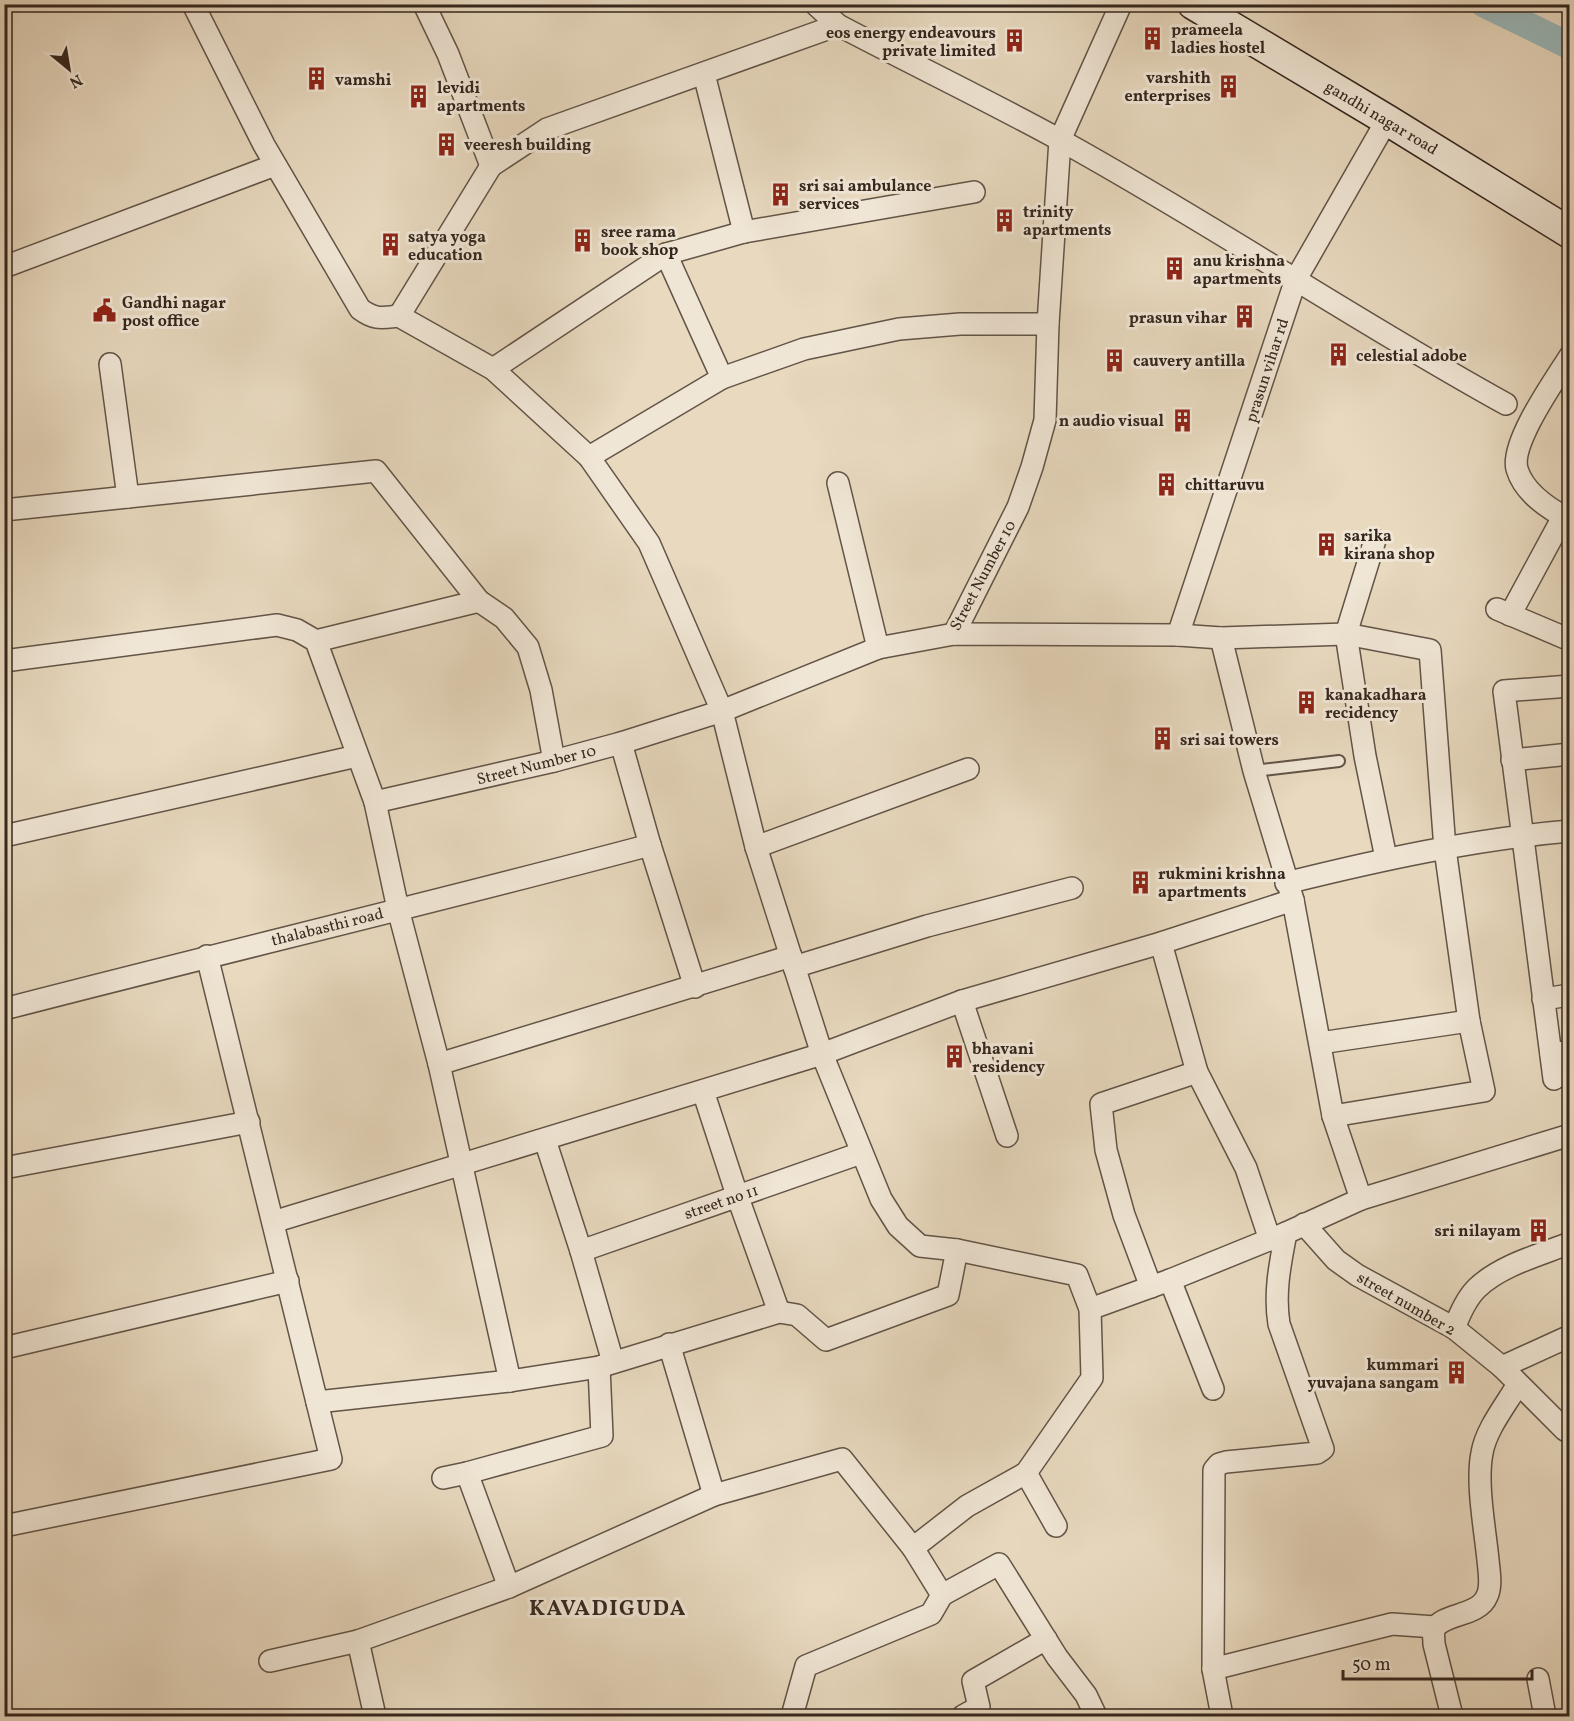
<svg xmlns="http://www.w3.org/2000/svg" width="1574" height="1721" font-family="Vollkorn,serif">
  <rect width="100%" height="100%" fill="#e8d9bf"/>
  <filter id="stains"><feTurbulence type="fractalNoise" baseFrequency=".00333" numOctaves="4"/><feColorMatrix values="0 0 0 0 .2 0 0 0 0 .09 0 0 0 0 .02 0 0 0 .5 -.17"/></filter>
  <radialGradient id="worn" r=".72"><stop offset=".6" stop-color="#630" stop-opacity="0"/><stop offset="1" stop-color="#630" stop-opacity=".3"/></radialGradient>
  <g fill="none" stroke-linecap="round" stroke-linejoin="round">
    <polyline stroke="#9ab8ba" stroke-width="27" points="1484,4 1570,46"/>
    <defs>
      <polyline id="lane" points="1254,771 1339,761"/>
      <g id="street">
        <path d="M193,4L264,145L360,309C375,320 381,318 399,316L493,369L589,457L649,543L722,711L756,847L822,1054L881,1199L898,1226L920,1246L957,1250L1077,1275L1090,1309L1092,1378L1026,1473L967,1506L913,1548L942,1595L931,1614L806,1666L792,1716"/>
        <polyline points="424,4 448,54 491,166"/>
        <polyline points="815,4 838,25"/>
        <polyline points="704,74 744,232"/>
        <polyline points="666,254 722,378"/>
        <polyline points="4,267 275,165"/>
        <path d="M399,316L491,166L547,129L838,25C912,64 987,100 1060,140C1211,223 1355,321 1506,404"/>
        <path d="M1570,356C1555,380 1510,443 1517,469C1524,493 1549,509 1570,520"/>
        <polyline points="110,364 128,497"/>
        <polyline points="493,369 666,254 744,232 974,192"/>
        <polyline points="589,457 722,378 804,349 899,329 960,324 1048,324"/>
        <polyline points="838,483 878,648"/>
        <polyline points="4,510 376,471 479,601 504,618 528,647 541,690 554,761"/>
        <polyline points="1375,540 1346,634 1365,756 1386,858"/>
        <polyline points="1497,609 1570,640"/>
        <polyline points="1510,615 1563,517"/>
        <polyline points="954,634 1018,507 1032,467 1045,420 1048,324 1060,140 1121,4"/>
        <polyline points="1178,635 1296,279 1387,120"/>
        <polyline points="1221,638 1254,771 1293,900 1333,1116 1361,1199"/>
        <polyline points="316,641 479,601"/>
        <polyline points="4,661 277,625 297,630 316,641 375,802 398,909 439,1064 510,1381"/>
        <polyline points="621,743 650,845 695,987"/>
        <polyline points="1512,760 1570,754"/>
        <polyline points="375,802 554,761 621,743 722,711 878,648 954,634 1178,635 1221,638 1346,634 1430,650 1445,849 1469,1021 1484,1091 1333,1116"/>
        <polyline points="4,836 357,756"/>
        <polyline points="756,847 968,769"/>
        <path d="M1286,883C1379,860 1474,839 1570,831"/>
        <polyline points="1161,943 1197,1072 1246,1168 1270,1240"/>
        <polyline points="794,967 927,926 1072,888"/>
        <polyline points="1543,999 1570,995"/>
        <polyline points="962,1001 1007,1136"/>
        <path d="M4,1009C220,953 436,902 650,845"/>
        <polyline points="1320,1043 1469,1021"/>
        <polyline points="1551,1054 1570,1051"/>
        <polyline points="439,1064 791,956"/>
        <polyline points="1554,1079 1504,691 1570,686"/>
        <polyline points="703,1091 737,1195 779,1312"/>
        <polyline points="545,1140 581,1251 613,1362"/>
        <polyline points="4,1168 249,1122"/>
        <polyline points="273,1222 822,1054 962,1001 1161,943 1293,900"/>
        <polyline points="1304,1224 1336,1260 1357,1275 1454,1328 1502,1367 1565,1430"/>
        <polyline points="581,1251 861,1153"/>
        <polyline points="1170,1280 1213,1389"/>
        <polyline points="1151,1287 1124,1215 1106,1150 1101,1104 1197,1072"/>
        <polyline points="1090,1309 1170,1280 1286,1233 1361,1199 1570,1135"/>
        <path d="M1454,1328C1460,1314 1466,1299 1477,1288C1501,1265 1540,1255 1570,1243"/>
        <polyline points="669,1344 714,1495"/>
        <polyline points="4,1348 288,1281"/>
        <polyline points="1502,1367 1570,1336"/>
        <polyline points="317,1402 510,1381 599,1367 779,1312 797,1315 826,1340 948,1295 957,1250"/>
        <polyline points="467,1473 509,1587"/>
        <polyline points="1026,1473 1056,1526"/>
        <polyline points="443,1478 467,1473 602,1436 599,1367"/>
        <polyline points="4,1526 331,1459 207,956"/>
        <polyline points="942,1595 999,1564 1057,1657 1086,1695 1096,1716"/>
        <polyline points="358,1641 375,1716"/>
        <polyline points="270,1661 358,1641 509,1587 714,1495 842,1459 913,1548"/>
        <polyline points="1213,1669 1392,1624 1435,1627"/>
        <polyline points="1538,1679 1545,1716"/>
        <polyline points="963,1716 979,1707 973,1681 1046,1639"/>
        <path d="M1222,1716L1213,1669L1214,1470L1219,1464L1226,1462L1317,1453L1323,1449L1279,1324C1274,1293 1280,1264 1286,1233"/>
        <path d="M1452,1716L1434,1644C1434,1639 1433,1634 1434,1630C1441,1613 1479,1617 1487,1596C1492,1586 1489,1571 1488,1560C1485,1529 1476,1483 1482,1453C1486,1429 1506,1405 1518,1384"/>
      </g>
      <polyline id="secondary" points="1193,4 1387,120 1570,233"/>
    </defs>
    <use href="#lane" stroke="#625447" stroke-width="14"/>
    <use href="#street" stroke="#625447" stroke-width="24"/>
    <use href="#secondary" stroke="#35271f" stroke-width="33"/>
    <use href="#lane" stroke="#f0e6d5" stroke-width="10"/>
    <use href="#street" stroke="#f0e6d5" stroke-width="21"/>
    <use href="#secondary" stroke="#f0e6d5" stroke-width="30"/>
  </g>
  <defs>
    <symbol id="building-bare" viewBox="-9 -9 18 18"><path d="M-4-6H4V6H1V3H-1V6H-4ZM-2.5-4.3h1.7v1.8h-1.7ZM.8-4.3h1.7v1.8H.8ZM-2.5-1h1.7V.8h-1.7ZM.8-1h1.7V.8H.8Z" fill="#8f2418" stroke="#f0e6d5" stroke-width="2.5" paint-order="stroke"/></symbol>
    <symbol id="civic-bare" viewBox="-9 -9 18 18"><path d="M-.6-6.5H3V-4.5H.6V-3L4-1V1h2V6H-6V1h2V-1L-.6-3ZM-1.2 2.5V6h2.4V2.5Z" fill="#8f2418" stroke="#f0e6d5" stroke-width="2.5" paint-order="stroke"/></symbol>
  </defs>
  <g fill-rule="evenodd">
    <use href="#building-bare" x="1136" y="22" width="33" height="33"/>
    <use href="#building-bare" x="998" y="24" width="33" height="33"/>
    <use href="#building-bare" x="300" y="62" width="33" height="33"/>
    <use href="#building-bare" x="1212" y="70" width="33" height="33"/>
    <use href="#building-bare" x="402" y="80" width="33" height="33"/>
    <use href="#building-bare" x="430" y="128" width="33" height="33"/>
    <use href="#building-bare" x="764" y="178" width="33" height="33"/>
    <use href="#building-bare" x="988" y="204" width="33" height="33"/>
    <use href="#building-bare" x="566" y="224" width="33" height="33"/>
    <use href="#building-bare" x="374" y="228" width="33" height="33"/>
    <use href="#building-bare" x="1158" y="252" width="33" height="33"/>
    <use href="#civic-bare" x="88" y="294" width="33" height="33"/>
    <use href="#building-bare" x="1228" y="300" width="33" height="33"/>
    <use href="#building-bare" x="1322" y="338" width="33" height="33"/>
    <use href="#building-bare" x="1098" y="344" width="33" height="33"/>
    <use href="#building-bare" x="1166" y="404" width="33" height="33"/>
    <use href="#building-bare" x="1150" y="468" width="33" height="33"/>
    <use href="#building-bare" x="1310" y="528" width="33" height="33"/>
    <use href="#building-bare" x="1290" y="686" width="33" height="33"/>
    <use href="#building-bare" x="1146" y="722" width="33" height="33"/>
    <use href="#building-bare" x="1124" y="866" width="33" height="33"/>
    <use href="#building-bare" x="938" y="1040" width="33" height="33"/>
    <use href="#building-bare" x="1522" y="1214" width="33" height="33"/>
    <use href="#building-bare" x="1440" y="1356" width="33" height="33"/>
  </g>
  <g text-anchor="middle" stroke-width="6" stroke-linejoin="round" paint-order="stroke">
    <g font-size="16" font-weight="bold" fill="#35271f" stroke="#f0e6d5" text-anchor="start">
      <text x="1171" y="35">prameela<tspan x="1171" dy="18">ladies hostel</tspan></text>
      <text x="996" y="38" text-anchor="end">eos energy endeavours<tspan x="996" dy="18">private limited</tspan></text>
      <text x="1211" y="83" text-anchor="end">varshith<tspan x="1211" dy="18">enterprises</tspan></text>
      <text x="335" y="85">vamshi</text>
      <text x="437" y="93">levidi<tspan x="437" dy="18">apartments</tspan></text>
      <text x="464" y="150">veeresh building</text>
      <text x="799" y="191">sri sai ambulance<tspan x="799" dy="18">services</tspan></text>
      <text x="1023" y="217">trinity<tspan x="1023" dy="18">apartments</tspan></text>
      <text x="601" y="237">sree rama<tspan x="601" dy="18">book shop</tspan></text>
      <text x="408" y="242">satya yoga<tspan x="408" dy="18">education</tspan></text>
      <text x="1193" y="266">anu krishna<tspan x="1193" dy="18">apartments</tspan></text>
      <text x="122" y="308">Gandhi nagar<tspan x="122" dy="18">post office</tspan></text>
      <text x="1227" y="323" text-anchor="end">prasun vihar</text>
      <text x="1356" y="361">celestial adobe</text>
      <text x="1133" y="366">cauvery antilla</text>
      <text x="1164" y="426" text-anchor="end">n audio visual</text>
      <text x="1185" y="490">chittaruvu</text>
      <text x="1344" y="541">sarika<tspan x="1344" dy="18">kirana shop</tspan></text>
      <text x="1325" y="700">kanakadhara<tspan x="1325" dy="18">recidency</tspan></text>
      <text x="1180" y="745">sri sai towers</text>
      <text x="1158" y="879">rukmini krishna<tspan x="1158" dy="18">apartments</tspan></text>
      <text x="972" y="1054">bhavani<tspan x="972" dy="18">residency</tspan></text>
      <text x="1521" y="1236" text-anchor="end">sri nilayam</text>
      <text x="1439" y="1370" text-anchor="end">kummari<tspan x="1439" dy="18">yuvajana sangam</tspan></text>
    </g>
    <g font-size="16" fill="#35271f" stroke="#f0e6d5">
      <text transform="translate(1382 117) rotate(31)" y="6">gandhi nagar road</text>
      <text transform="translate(1266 370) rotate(-72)" y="6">prasun vihar rd</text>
      <text transform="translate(982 575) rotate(-62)" y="6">Street Number 10</text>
      <text transform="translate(536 764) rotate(-14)" y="6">Street Number 10</text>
      <text transform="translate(327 926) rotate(-14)" y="6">thalabasthi road</text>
      <text transform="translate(721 1201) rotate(-19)" y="6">street no 11</text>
      <text transform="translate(1407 1303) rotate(30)" y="6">street number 2</text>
    </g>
    <g font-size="22" font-weight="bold" letter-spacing="1.5" fill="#35271f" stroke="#f0e6d5">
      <text x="608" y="1615">KAVADIGUDA</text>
    </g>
  </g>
  <rect width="1574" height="1721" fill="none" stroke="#e8d9bf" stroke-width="24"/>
  <rect x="6" y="6" width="1562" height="1709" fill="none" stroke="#35271f" stroke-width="3"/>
  <rect x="12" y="12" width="1550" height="1697" fill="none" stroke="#35271f" stroke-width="1.5"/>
  <g transform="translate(69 69) rotate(150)" stroke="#f0e6d5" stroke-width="4.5" paint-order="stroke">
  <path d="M0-4.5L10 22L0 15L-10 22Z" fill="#35271f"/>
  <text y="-9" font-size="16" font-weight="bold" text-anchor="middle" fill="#35271f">N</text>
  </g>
  <path d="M1343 1670v9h189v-9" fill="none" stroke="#35271f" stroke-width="3"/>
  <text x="1352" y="1670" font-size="18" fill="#35271f" stroke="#f0e6d5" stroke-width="4.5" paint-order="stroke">50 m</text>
  <rect width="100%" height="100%" filter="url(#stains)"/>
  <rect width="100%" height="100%" fill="url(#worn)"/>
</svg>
